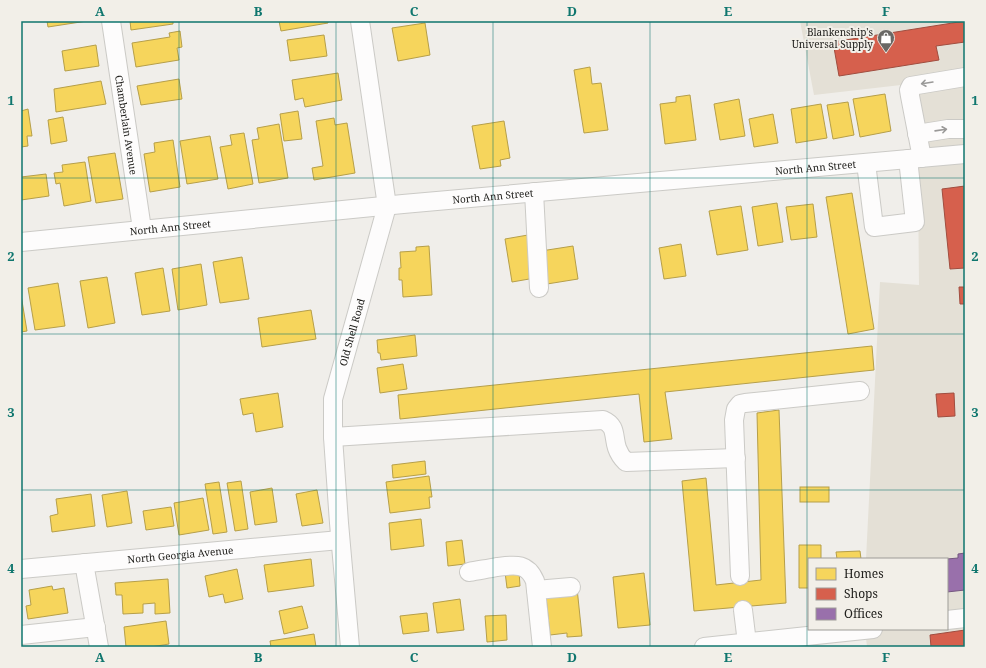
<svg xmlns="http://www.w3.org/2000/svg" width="986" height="668" font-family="'Noto Serif',serif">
  <rect width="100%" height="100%" fill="#f0eeea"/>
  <polygon fill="#e4e0d6" points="800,21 965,21 965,647 867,647 865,629 947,629 947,559 866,559 880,282 919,285 918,178 901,85 814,95"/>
  <g fill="#f6d55c" stroke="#b69f49">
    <polygon points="47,21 87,21 48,27"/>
    <polygon points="130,21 173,21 173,24 131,30"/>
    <polygon points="279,21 328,21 328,23 281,31"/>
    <polygon points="425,23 430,55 398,61 392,28"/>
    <polygon points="180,31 182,47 177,48 179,60 136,67 132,43 170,37 169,33"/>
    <polygon points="324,35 327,56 290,61 287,40"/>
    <polygon points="96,45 99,66 65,71 62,51"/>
    <polygon points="590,67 592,84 601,83 608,130 584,133 574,70"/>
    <polygon points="338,73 342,100 305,107 303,98 295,100 292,80"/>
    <polygon points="179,79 182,99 141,105 137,86"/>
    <polygon points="101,81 106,104 56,112 54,89"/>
    <polygon points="885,94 891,131 860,137 853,99"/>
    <polygon points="690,95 696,140 665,144 660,104 676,102 676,97"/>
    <polygon points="739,99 745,136 720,140 714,104"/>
    <polygon points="848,102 854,135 833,139 827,105"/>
    <polygon points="821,104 827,138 796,143 791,109"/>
    <polygon points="28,109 32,136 27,136 28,146 21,147 21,111"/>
    <polygon points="298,111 302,139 284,141 280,114"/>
    <polygon points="773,114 778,143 754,147 749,119"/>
    <polygon points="63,117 67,141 51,144 48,120"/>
    <polygon points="334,118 335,125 347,123 355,173 314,180 312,168 323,166 316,121"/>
    <polygon points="504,121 510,158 500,160 501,166 480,169 472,126"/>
    <polygon points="279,124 288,178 259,183 252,140 259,139 257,128"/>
    <polygon points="244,133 253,184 228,189 220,147 232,145 230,135"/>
    <polygon points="210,136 218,179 187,184 180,141"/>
    <polygon points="173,140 180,187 150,192 144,154 155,152 154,143"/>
    <polygon points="115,153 123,199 96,203 88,157"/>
    <polygon points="85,162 91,201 64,206 60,183 56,184 54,173 63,172 62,165"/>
    <polygon points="46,174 49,196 21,200 21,177"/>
    <polygon points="852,193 874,329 848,334 826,197"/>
    <polygon points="777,203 783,242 758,246 752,207"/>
    <polygon points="813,204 817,237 791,240 786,207"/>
    <polygon points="741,206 748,250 717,255 709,211"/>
    <polygon points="528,235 535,278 512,282 505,239"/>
    <polygon points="681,244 686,276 664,279 659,248"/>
    <polygon points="429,246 432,295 403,297 402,280 399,280 399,268 401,268 400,252 416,251 416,247"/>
    <polygon points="573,246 578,279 547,284 541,251"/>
    <polygon points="242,257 249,299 220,303 213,262"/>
    <polygon points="201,264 207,305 178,310 172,269"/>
    <polygon points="163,268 170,311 142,315 135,273"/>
    <polygon points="107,277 115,323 88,328 80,281"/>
    <polygon points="58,283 65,326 35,330 28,288"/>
    <polygon points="21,295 27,331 21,332"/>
    <polygon points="311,310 316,339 262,347 258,318"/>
    <polygon points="415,335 417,356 381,360 380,353 378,353 377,340"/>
    <polygon points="872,346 874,370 665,392 672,439 644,442 639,394 400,419 398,395"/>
    <polygon points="403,364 407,389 380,393 377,368"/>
    <polygon points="278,393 283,427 256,432 253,413 243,415 240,399"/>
    <polygon points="779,410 786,603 694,611 682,481 706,478 716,585 761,580 757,413"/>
    <polygon points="425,461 426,474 393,478 392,465"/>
    <polygon points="429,476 432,497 429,497 430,508 390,513 386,482"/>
    <polygon points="241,481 248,529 235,531 227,483"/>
    <polygon points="219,482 227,532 213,534 205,484"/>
    <rect x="800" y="487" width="29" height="15"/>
    <polygon points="272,488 277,522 255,525 250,492"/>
    <polygon points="317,490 323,523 302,526 296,494"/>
    <polygon points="127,491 132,523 107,527 102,495"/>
    <polygon points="91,494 95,526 52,532 50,516 58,514 56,499"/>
    <polygon points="203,498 209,530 179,535 174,503"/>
    <polygon points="171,507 174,526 146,530 143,511"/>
    <polygon points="421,519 424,546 391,550 389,523"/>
    <polygon points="462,540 465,564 448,566 446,542"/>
    <polygon points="799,545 821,545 821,559 809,559 809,588 799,588"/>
    <polygon points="860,551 861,559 837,559 836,552"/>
    <polygon points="311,559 314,586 268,592 264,565"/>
    <polygon points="237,569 243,599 225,603 223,594 209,597 205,576"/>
    <polygon points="519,571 520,586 507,588 505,572"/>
    <polygon points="644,573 650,625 618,628 613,577"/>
    <polygon points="168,579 170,613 155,614 155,603 143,604 143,613 123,614 122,595 116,595 115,583"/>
    <polygon points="52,586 53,590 64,588 68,613 28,619 26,606 31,605 29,590"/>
    <polygon points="577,588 582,636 567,637 567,633 550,635 546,597"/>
    <polygon points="460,599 464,630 437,633 433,603"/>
    <polygon points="302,606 308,628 284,634 279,611"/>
    <polygon points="427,613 429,631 403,634 400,616"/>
    <polygon points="506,615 507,640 487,642 485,616"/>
    <polygon points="166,621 169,644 151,647 126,647 124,627"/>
    <polygon points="314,634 316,647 271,647 270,641"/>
  </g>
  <g fill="#d6604d" stroke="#a04d3f">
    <polygon points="965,21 965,42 936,46 939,60 839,76 833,42"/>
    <polygon points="965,186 965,268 950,269 942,189"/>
    <polygon points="959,287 965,287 965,304 960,304"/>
    <polygon points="954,393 955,416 938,417 936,394"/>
    <polygon points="965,630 965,647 931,647 930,635"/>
  </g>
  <polygon fill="#9970ab" stroke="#755880" points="965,553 965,590 947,592 947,559 958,558 958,554"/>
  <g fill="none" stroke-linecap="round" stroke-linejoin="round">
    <defs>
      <g id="minor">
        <path id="s1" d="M111,21L142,229"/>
        <polyline points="917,134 948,129 965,129"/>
        <polyline points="922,158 910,96 909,90 911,86 965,77"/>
        <polyline points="866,163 874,227 915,222 908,159"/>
        <polyline points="534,192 539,288"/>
        <path id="s2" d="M21,242L403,204L965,154"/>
        <path d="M333,437L603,420C617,426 613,436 617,448C619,454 622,458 626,462L736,458"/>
        <polyline points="84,563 99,647"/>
        <path id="s3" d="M21,569L340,540"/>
        <path d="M469,572C478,570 488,569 497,567C514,565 527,562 535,581L542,647"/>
        <polyline points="740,576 734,420 736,409 740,404 745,403 860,391"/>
        <polyline points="536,590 571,587"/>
        <polyline points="743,610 747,643"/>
        <polyline points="947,620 965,618"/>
        <polyline points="21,635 96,627"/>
        <path id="s4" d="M350,647L339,523L333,437V399L387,206L360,21"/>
        <polyline points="704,647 873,629"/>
      </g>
    </defs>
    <use href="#minor" stroke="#cbcac6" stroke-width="20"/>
    <use href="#minor" stroke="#fdfcfc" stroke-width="18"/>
  </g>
  <defs><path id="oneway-shaft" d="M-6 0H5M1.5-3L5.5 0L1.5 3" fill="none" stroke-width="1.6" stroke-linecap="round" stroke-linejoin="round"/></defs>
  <g stroke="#9a9998">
    <use href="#oneway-shaft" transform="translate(927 83) rotate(171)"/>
    <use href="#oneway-shaft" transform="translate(941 130) rotate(-8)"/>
  </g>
  <path fill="none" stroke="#0f766e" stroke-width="1" stroke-opacity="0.55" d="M179,21V647M336,21V647M493,21V647M650,21V647M807,21V647M21,178H965M21,334H965M21,490H965"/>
  <defs>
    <symbol id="shop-pin" viewBox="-11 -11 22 30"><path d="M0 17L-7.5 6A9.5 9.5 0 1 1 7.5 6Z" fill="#696865" stroke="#f2efe8"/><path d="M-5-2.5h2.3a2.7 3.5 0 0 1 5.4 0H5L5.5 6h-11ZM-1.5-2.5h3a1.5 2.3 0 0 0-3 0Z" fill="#fff"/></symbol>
  </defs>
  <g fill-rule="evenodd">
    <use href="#shop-pin" x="876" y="28" width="20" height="27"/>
  </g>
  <g text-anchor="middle" stroke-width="4" stroke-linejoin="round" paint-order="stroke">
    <g font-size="10" fill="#21201d" stroke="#f2efe8" text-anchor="end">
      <text x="873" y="36">Blankenship's<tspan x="873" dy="12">Universal Supply</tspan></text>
    </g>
    <g font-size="10" fill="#21201d" stroke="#f2efe8">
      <text dy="4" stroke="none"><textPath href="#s1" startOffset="105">Chamberlain Avenue</textPath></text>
      <text dy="4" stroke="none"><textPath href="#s2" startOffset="798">North Ann Street</textPath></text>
      <text dy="4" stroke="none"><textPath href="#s2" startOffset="474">North Ann Street</textPath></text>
      <text dy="4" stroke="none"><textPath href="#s2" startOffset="150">North Ann Street</textPath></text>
      <text dy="4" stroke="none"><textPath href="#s4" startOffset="318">Old Shell Road</textPath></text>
      <text dy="4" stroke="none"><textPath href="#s3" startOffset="160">North Georgia Avenue</textPath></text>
    </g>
  </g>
  <rect width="986" height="668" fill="none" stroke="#f2efe8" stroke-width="44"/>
  <rect x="808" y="558" width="140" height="72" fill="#f2efe8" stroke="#9e9c97"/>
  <rect x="816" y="568" width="20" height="12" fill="#f6d55c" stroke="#9e9c97"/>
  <text x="844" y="578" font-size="12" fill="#21201d">Homes</text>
  <rect x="816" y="588" width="20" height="12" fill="#d6604d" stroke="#9e9c97"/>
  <text x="844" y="598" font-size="12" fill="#21201d">Shops</text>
  <rect x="816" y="608" width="20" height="12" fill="#9970ab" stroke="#9e9c97"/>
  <text x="844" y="618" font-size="12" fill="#21201d">Offices</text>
  <rect x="22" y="22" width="942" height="624" fill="none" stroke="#0f766e" stroke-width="1.5"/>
  <g font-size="13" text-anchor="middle" font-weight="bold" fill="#0f766e">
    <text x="100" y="16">A</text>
    <text x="258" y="16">B</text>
    <text x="414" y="16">C</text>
    <text x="572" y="16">D</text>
    <text x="728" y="16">E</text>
    <text x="886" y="16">F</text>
    <text x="11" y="105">1</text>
    <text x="975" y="105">1</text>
    <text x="11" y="261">2</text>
    <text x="975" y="261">2</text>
    <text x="11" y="417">3</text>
    <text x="975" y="417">3</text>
    <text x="11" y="573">4</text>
    <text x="975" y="573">4</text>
    <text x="100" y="662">A</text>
    <text x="258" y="662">B</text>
    <text x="414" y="662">C</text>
    <text x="572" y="662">D</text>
    <text x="728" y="662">E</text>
    <text x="886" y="662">F</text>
  </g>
</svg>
